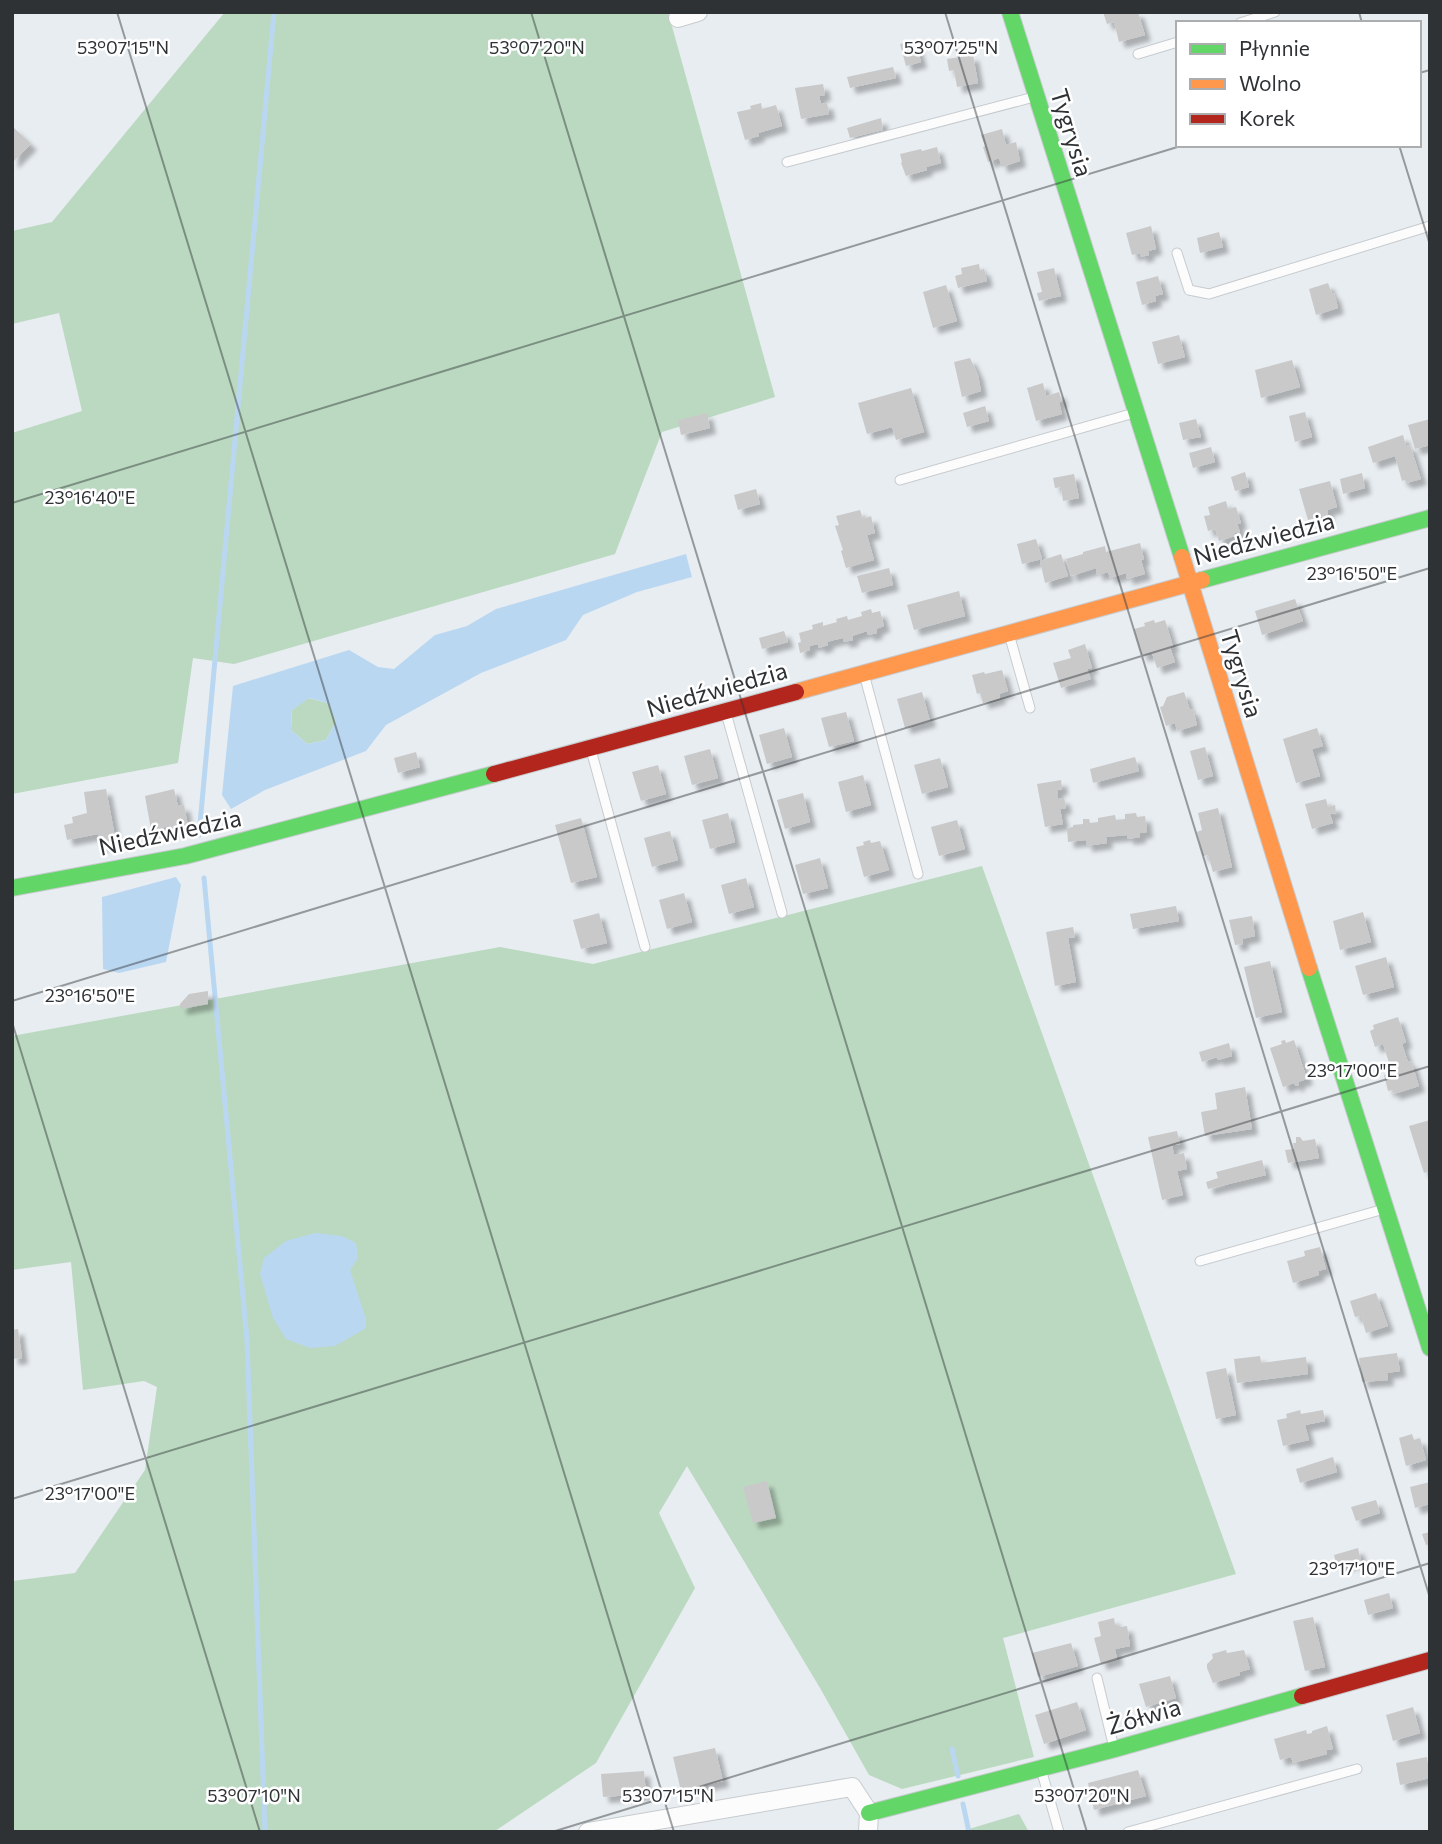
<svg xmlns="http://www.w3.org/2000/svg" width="1442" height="1844" font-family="Commissioner,sans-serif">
  <defs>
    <filter id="shadow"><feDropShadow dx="6" dy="6" stdDeviation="2" flood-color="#0004"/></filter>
  </defs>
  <rect width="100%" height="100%" fill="#e8edf1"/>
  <g fill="#bbd9c1">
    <polygon points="225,12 668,12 775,397 662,432 615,554 234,664 193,658 178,763 12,794 12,433 82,411 59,313 12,324 12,231 52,222"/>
    <polygon points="308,698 328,703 336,722 326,740 307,744 291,730 292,710"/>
    <polygon points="982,866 1236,1574 1003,1638 1034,1757 902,1789 869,1775 820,1688 687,1466 659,1513 695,1588 596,1763 498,1829 492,1832 12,1832 12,1581 75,1573 145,1470 157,1387 144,1381 83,1390 71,1262 12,1270 12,1036 500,947 593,964"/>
    <polygon points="1019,1814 1029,1832 959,1832"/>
  </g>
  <g fill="#bad7f2" fill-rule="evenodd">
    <path d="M686,554L692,577L637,592L583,615L566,640L481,673L386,725L366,751L265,790L231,809L222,795L233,686L349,650L378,667L394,669L435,635L467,626L496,609ZM309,698L328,703L336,722L326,740L307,744L291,730L292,710Z"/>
    <polygon points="176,877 181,885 166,962 119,973 103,969 102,897"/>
    <polygon points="315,1233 342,1236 356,1243 358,1258 350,1270 366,1319 366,1328 335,1346 310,1348 286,1339 273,1318 260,1274 264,1258 286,1241"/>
  </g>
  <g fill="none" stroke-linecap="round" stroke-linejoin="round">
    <g stroke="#bad7f2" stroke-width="5">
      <polyline points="199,835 274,12"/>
      <polyline points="204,878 247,1340 265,1832"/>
      <polyline points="952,1749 958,1776"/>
      <polyline points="963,1804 969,1832"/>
    </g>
  </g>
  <g fill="#c9c9ca" filter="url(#shadow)">
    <polygon points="1103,12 1138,12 1145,35 1119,42 1114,22 1107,24"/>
    <polygon points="915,40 921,62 906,66 900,44"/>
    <polygon points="973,55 978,83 957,87 954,70 949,71 947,59"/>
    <polygon points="893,67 896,78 850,88 847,77"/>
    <polygon points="823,84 825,95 819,96 821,104 827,103 829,114 801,119 795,88"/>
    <polygon points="761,103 762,109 776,105 782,126 758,133 759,136 745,140 737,112 751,109 750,106"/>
    <polygon points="881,118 883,130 850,138 847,128"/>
    <polygon points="12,126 31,144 12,163"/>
    <polygon points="1002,129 1006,145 1016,142 1020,161 1002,167 999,158 988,162 983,147 985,146 981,135"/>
    <polygon points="937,147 941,163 926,167 927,170 906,176 901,163 902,162 900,154 921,149 922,151"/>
    <polygon points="1151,226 1156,249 1148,251 1149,255 1141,257 1140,253 1132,255 1126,233"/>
    <polygon points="1219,232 1223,247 1200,253 1197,238"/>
    <polygon points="979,264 980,270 984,269 987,281 958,288 955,276 962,274 961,268"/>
    <polygon points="1054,268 1061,296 1039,301 1037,293 1042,292 1037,272"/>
    <polygon points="1158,276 1163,294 1155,296 1156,301 1142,305 1136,282"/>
    <polygon points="1328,283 1332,294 1334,293 1338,308 1316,315 1309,289"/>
    <polygon points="946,285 957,321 933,328 923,292"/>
    <polygon points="1179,335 1185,357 1158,364 1152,342"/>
    <polygon points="970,358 978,375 981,391 962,397 954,362"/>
    <polygon points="1292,360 1300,387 1261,398 1255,370"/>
    <polygon points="1043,383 1046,396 1059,392 1062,402 1059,402 1062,414 1036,421 1027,388"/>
    <polygon points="911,388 924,432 896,440 892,427 867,434 858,403"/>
    <polygon points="985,406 989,421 967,427 963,413"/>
    <polygon points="1305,412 1312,437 1295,442 1289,416"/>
    <polygon points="707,413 710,428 681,435 678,420"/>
    <polygon points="1196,419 1201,437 1183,440 1179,423"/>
    <polygon points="1430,419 1430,445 1415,449 1408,425"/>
    <polygon points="1403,435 1406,446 1410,445 1421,479 1406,483 1405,480 1402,481 1395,456 1373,463 1368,447"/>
    <polygon points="1211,447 1215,462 1193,468 1189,453"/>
    <polygon points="1245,472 1249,487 1235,491 1231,477"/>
    <polygon points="1362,473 1365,488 1343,494 1340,479"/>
    <polygon points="1074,474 1079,498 1063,501 1061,487 1055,488 1053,478"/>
    <polygon points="1330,481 1337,507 1327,510 1328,515 1308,520 1299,489"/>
    <polygon points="756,489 760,504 738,510 734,495"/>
    <polygon points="1226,501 1228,509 1236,507 1241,523 1237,524 1240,532 1234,533 1235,536 1219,541 1215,529 1208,531 1204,516 1210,515 1208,507"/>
    <polygon points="860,510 863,519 871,516 875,533 867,535 874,560 846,568 841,551 843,550 835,526 839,525 836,516"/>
    <polygon points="1036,539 1042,559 1022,564 1017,544"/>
    <polygon points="1140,543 1144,559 1141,560 1145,574 1127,579 1126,573 1110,578 1108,572 1097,575 1096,568 1071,576 1066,559 1083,554 1083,552 1105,546 1106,552"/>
    <polygon points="1061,554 1068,576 1045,583 1040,561"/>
    <polygon points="889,568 893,585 862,593 857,576"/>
    <polygon points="959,591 965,616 914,630 907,605"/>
    <polygon points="1295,599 1303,621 1262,635 1255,611"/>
    <polygon points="871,609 872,613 880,611 884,626 876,629 877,633 868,635 867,631 852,636 853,640 844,642 843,638 834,640 827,642 828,645 819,648 818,644 809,646 810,650 800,653 798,643 801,642 799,633 813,629 812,625 823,622 823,626 837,622 836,619 847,616 848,620 862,616 861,612"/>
    <polygon points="1154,620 1155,623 1165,620 1173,646 1170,647 1175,662 1157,668 1152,653 1142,656 1134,629 1145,626 1144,623"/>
    <polygon points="784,631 788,642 762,649 759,638"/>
    <polygon points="1085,644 1092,668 1087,669 1091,679 1061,688 1053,663 1071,658 1068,650"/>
    <polygon points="1002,670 1008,691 999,694 1000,698 983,703 980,693 977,694 972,675 984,672 985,674"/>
    <polygon points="922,692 930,721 905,728 897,699"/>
    <polygon points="1184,692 1190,710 1193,709 1197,725 1177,731 1175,723 1166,726 1160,707 1163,706 1167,697"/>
    <polygon points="846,712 854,741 829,747 821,718"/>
    <polygon points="784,728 792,757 767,764 759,735"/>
    <polygon points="1317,728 1323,746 1312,749 1320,776 1296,783 1283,739"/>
    <polygon points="1205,747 1213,776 1198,780 1190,751"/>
    <polygon points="710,749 718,778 692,785 684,756"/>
    <polygon points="416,752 420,767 398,773 394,758"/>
    <polygon points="1135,757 1139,771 1093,783 1090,769"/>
    <polygon points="940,758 948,787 922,794 914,765"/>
    <polygon points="658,765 666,794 641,801 632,772"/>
    <polygon points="863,775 871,805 846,812 838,782"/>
    <polygon points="1061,780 1062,789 1057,790 1058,799 1064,798 1066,808 1060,809 1063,824 1045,827 1037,784"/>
    <polygon points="106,789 116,842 100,846 98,834 67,840 64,825 73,823 72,817 87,813 84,792"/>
    <polygon points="174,789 178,806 184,805 188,826 170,830 170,826 151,830 145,796"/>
    <polygon points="803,793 810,822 785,829 777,800"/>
    <polygon points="1326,799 1328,807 1335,805 1336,813 1330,814 1333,823 1312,829 1305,804"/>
    <polygon points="1218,808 1232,867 1213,872 1208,855 1203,856 1197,832 1202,830 1198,813"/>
    <polygon points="728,813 735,842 710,849 702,820"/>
    <polygon points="1136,813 1137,817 1145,816 1147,832 1140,833 1140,837 1128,839 1127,835 1106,837 1107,843 1086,846 1086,840 1068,842 1067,828 1073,827 1073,825 1083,824 1083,819 1089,819 1090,823 1098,822 1098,818 1115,815 1116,820 1125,819 1125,814"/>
    <polygon points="581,818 597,877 571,883 555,825"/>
    <polygon points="957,820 965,849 939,856 931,827"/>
    <polygon points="670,831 678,860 652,867 644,838"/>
    <polygon points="870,840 871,843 880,841 889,870 864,877 856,847 864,845 863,842"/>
    <polygon points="820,858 828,888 803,894 795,865"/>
    <polygon points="746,878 754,907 729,914 721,885"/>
    <polygon points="684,893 692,922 667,929 659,900"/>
    <polygon points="1176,906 1179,921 1133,929 1130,914"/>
    <polygon points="1363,912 1371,942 1340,950 1333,921"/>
    <polygon points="599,913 607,943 581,949 573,920"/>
    <polygon points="1252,916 1255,936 1242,939 1243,944 1235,945 1229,920"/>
    <polygon points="1073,927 1075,937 1068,938 1076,982 1055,986 1046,932"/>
    <polygon points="1386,957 1394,987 1363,995 1355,966"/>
    <polygon points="1270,961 1282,1012 1256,1018 1244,967"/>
    <polygon points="208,991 208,1004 181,1009 180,1004 189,994"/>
    <polygon points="1398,1017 1406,1042 1402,1044 1408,1062 1411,1061 1419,1086 1394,1094 1393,1090 1388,1091 1384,1075 1392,1072 1383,1044 1375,1047 1370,1031 1374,1029 1373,1025"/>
    <polygon points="1285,1040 1286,1043 1294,1040 1307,1079 1298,1082 1299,1085 1296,1086 1294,1083 1283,1087 1270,1048 1282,1044 1281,1041"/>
    <polygon points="1229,1043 1232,1056 1218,1060 1217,1057 1202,1062 1199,1052"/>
    <polygon points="1245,1087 1252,1129 1205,1136 1201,1112 1217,1109 1215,1093"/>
    <polygon points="1430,1120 1430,1171 1424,1173 1409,1126"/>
    <polygon points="1177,1131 1180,1144 1172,1145 1174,1155 1184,1153 1187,1169 1177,1171 1183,1195 1162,1200 1148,1137"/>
    <polygon points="1296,1137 1300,1137 1303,1141 1315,1139 1319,1158 1288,1163 1285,1150 1294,1149 1293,1143 1296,1143"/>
    <polygon points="1262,1160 1266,1175 1208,1189 1206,1182 1218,1178 1216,1172"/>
    <polygon points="1320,1247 1326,1269 1318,1271 1319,1275 1293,1283 1287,1261 1305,1256 1304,1251"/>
    <polygon points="1376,1293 1388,1326 1366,1333 1361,1316 1355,1317 1350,1301"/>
    <polygon points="18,1329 22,1358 12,1359 12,1330"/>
    <polygon points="1397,1353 1400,1371 1387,1373 1388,1380 1362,1382 1359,1358"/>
    <polygon points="1260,1356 1261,1363 1306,1357 1308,1374 1237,1383 1234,1359"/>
    <polygon points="1226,1368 1236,1415 1216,1419 1206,1372"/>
    <polygon points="1300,1410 1301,1414 1323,1410 1325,1421 1305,1425 1309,1440 1283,1446 1277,1420 1287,1418 1286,1414"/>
    <polygon points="1412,1434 1414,1440 1420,1438 1426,1460 1406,1466 1399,1438"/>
    <polygon points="1333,1457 1337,1472 1300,1483 1296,1469"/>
    <polygon points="767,1481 776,1518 753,1523 743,1487"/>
    <polygon points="1430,1482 1430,1504 1415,1508 1410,1487"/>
    <polygon points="1376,1500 1380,1513 1356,1521 1351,1507"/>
    <polygon points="1430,1532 1430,1544 1426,1545 1422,1534"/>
    <polygon points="1358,1548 1361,1561 1337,1567 1334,1555"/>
    <polygon points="1389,1593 1393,1608 1368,1615 1364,1600"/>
    <polygon points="1313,1617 1325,1667 1305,1671 1293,1621"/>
    <polygon points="1114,1618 1115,1624 1121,1627 1127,1626 1130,1646 1115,1649 1117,1659 1101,1664 1094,1638 1101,1636 1098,1622"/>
    <polygon points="1071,1643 1078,1666 1038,1677 1032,1653"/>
    <polygon points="1226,1650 1227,1653 1244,1650 1250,1669 1239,1672 1240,1675 1213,1683 1207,1668 1207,1664 1213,1658 1212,1654"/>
    <polygon points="1170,1676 1176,1698 1146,1707 1139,1684"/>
    <polygon points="1077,1702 1086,1730 1044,1744 1035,1715"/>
    <polygon points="1413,1707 1420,1733 1393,1741 1386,1715"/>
    <polygon points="1327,1726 1333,1749 1326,1750 1327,1754 1293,1763 1291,1757 1280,1760 1274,1739 1306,1730 1307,1734 1312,1733 1312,1731"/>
    <polygon points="715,1748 723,1781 681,1791 673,1757"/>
    <polygon points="1427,1757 1430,1778 1400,1785 1396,1763"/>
    <polygon points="1138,1770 1146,1796 1094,1810 1088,1783"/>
    <polygon points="644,1771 646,1794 603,1797 601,1774"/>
  </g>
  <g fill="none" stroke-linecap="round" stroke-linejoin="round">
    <defs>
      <g id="lane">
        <polyline points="1240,23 1275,12"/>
        <polyline points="1138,54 1178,42"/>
        <polyline points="787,162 1034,97"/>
        <polyline points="1177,253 1189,290 1209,294 1430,226"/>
        <polyline points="900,480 1134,413"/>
        <polyline points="1009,634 1030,708"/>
        <polyline points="864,674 918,874"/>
        <polyline points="726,713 782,913"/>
        <polyline points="591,750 645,947"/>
        <polyline points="1200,1261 1384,1209"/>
        <polyline points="1097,1678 1114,1748"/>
        <polyline points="1041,1769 1059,1832"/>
        <polyline points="1128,1832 1357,1769"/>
      </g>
      <g id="street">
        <polyline points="678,18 698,12"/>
        <polyline points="588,1832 852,1787 869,1813 868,1832"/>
      </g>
      <g id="fast">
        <polyline points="1010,12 1182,557"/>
        <polyline points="1202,580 1430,518"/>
        <polyline points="12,888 185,856 494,774"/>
        <polyline points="1309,968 1430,1348"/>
        <polyline points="869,1813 1115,1749 1302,1696"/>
      </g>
      <g id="slow">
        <polyline points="1182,557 1309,968"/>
        <polyline points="796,692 1202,580"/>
      </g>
      <g id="jam">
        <polyline points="494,774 796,692"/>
        <polyline points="1302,1696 1430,1660"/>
      </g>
    </defs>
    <use href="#lane" stroke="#c7cbce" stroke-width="11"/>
    <use href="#street" stroke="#c7cbce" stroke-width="20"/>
    <use href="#fast" stroke="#c7cbce" stroke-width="18"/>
    <use href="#slow" stroke="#c7cbce" stroke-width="18"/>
    <use href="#jam" stroke="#c7cbce" stroke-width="18"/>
    <use href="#lane" stroke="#fcfcfd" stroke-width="9"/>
    <use href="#street" stroke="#fcfcfd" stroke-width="18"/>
    <use href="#fast" stroke="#63d668" stroke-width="16"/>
    <use href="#slow" stroke="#ff974d" stroke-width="16"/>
    <use href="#jam" stroke="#b3261e" stroke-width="16"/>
  </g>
  <path fill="none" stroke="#2e3235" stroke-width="2" stroke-opacity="0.45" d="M117,12L674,1832M531,12L1087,1832M945,12L1430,1598M1359,12L1362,23M1419,73L1430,70M1399,145L1430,245M12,503L1184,145M12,1001L1430,568M12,1022L260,1832M12,1499L1430,1066M552,1832L1430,1563"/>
  <g text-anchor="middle" stroke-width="5" stroke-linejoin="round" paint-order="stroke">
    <g font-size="24" fill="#2e3235" stroke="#fff">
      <text transform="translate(1071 133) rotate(73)" y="8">Tygrysia</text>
      <text transform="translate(1264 539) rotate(-15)" y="8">Niedźwiedzia</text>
      <text transform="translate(1241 674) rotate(73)" y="8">Tygrysia</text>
      <text transform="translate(717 690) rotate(-16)" y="8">Niedźwiedzia</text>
      <text transform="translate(170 833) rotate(-12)" y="8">Niedźwiedzia</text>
      <text transform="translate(1144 1717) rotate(-16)" y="8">Żółwia</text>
    </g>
  </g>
  <g font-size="18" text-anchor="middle" fill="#2e3235" stroke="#fff" stroke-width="5" stroke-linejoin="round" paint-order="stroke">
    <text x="123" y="54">53°07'15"N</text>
    <text x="537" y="54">53°07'20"N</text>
    <text x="951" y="54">53°07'25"N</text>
    <text x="90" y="504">23°16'40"E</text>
    <text x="1352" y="580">23°16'50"E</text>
    <text x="90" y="1002">23°16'50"E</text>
    <text x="1352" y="1077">23°17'00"E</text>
    <text x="90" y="1500">23°17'00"E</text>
    <text x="1352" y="1575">23°17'10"E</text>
    <text x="254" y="1802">53°07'10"N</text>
    <text x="668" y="1802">53°07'15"N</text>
    <text x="1082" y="1802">53°07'20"N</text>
  </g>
  <rect width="1442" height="1844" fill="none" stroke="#2e3235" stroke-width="28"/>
  <rect x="1176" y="21" width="245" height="126" fill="#ffffff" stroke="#abadae" stroke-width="2"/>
  <rect x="1190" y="44" width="35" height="10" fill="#63d668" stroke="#abadae" stroke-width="2"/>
  <text x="1239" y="56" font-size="21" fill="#2e3235">Płynnie</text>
  <rect x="1190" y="79" width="35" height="10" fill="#ff974d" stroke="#abadae" stroke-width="2"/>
  <text x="1239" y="91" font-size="21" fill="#2e3235">Wolno</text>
  <rect x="1190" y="114" width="35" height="10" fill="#b3261e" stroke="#abadae" stroke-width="2"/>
  <text x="1239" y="126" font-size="21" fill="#2e3235">Korek</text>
</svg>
